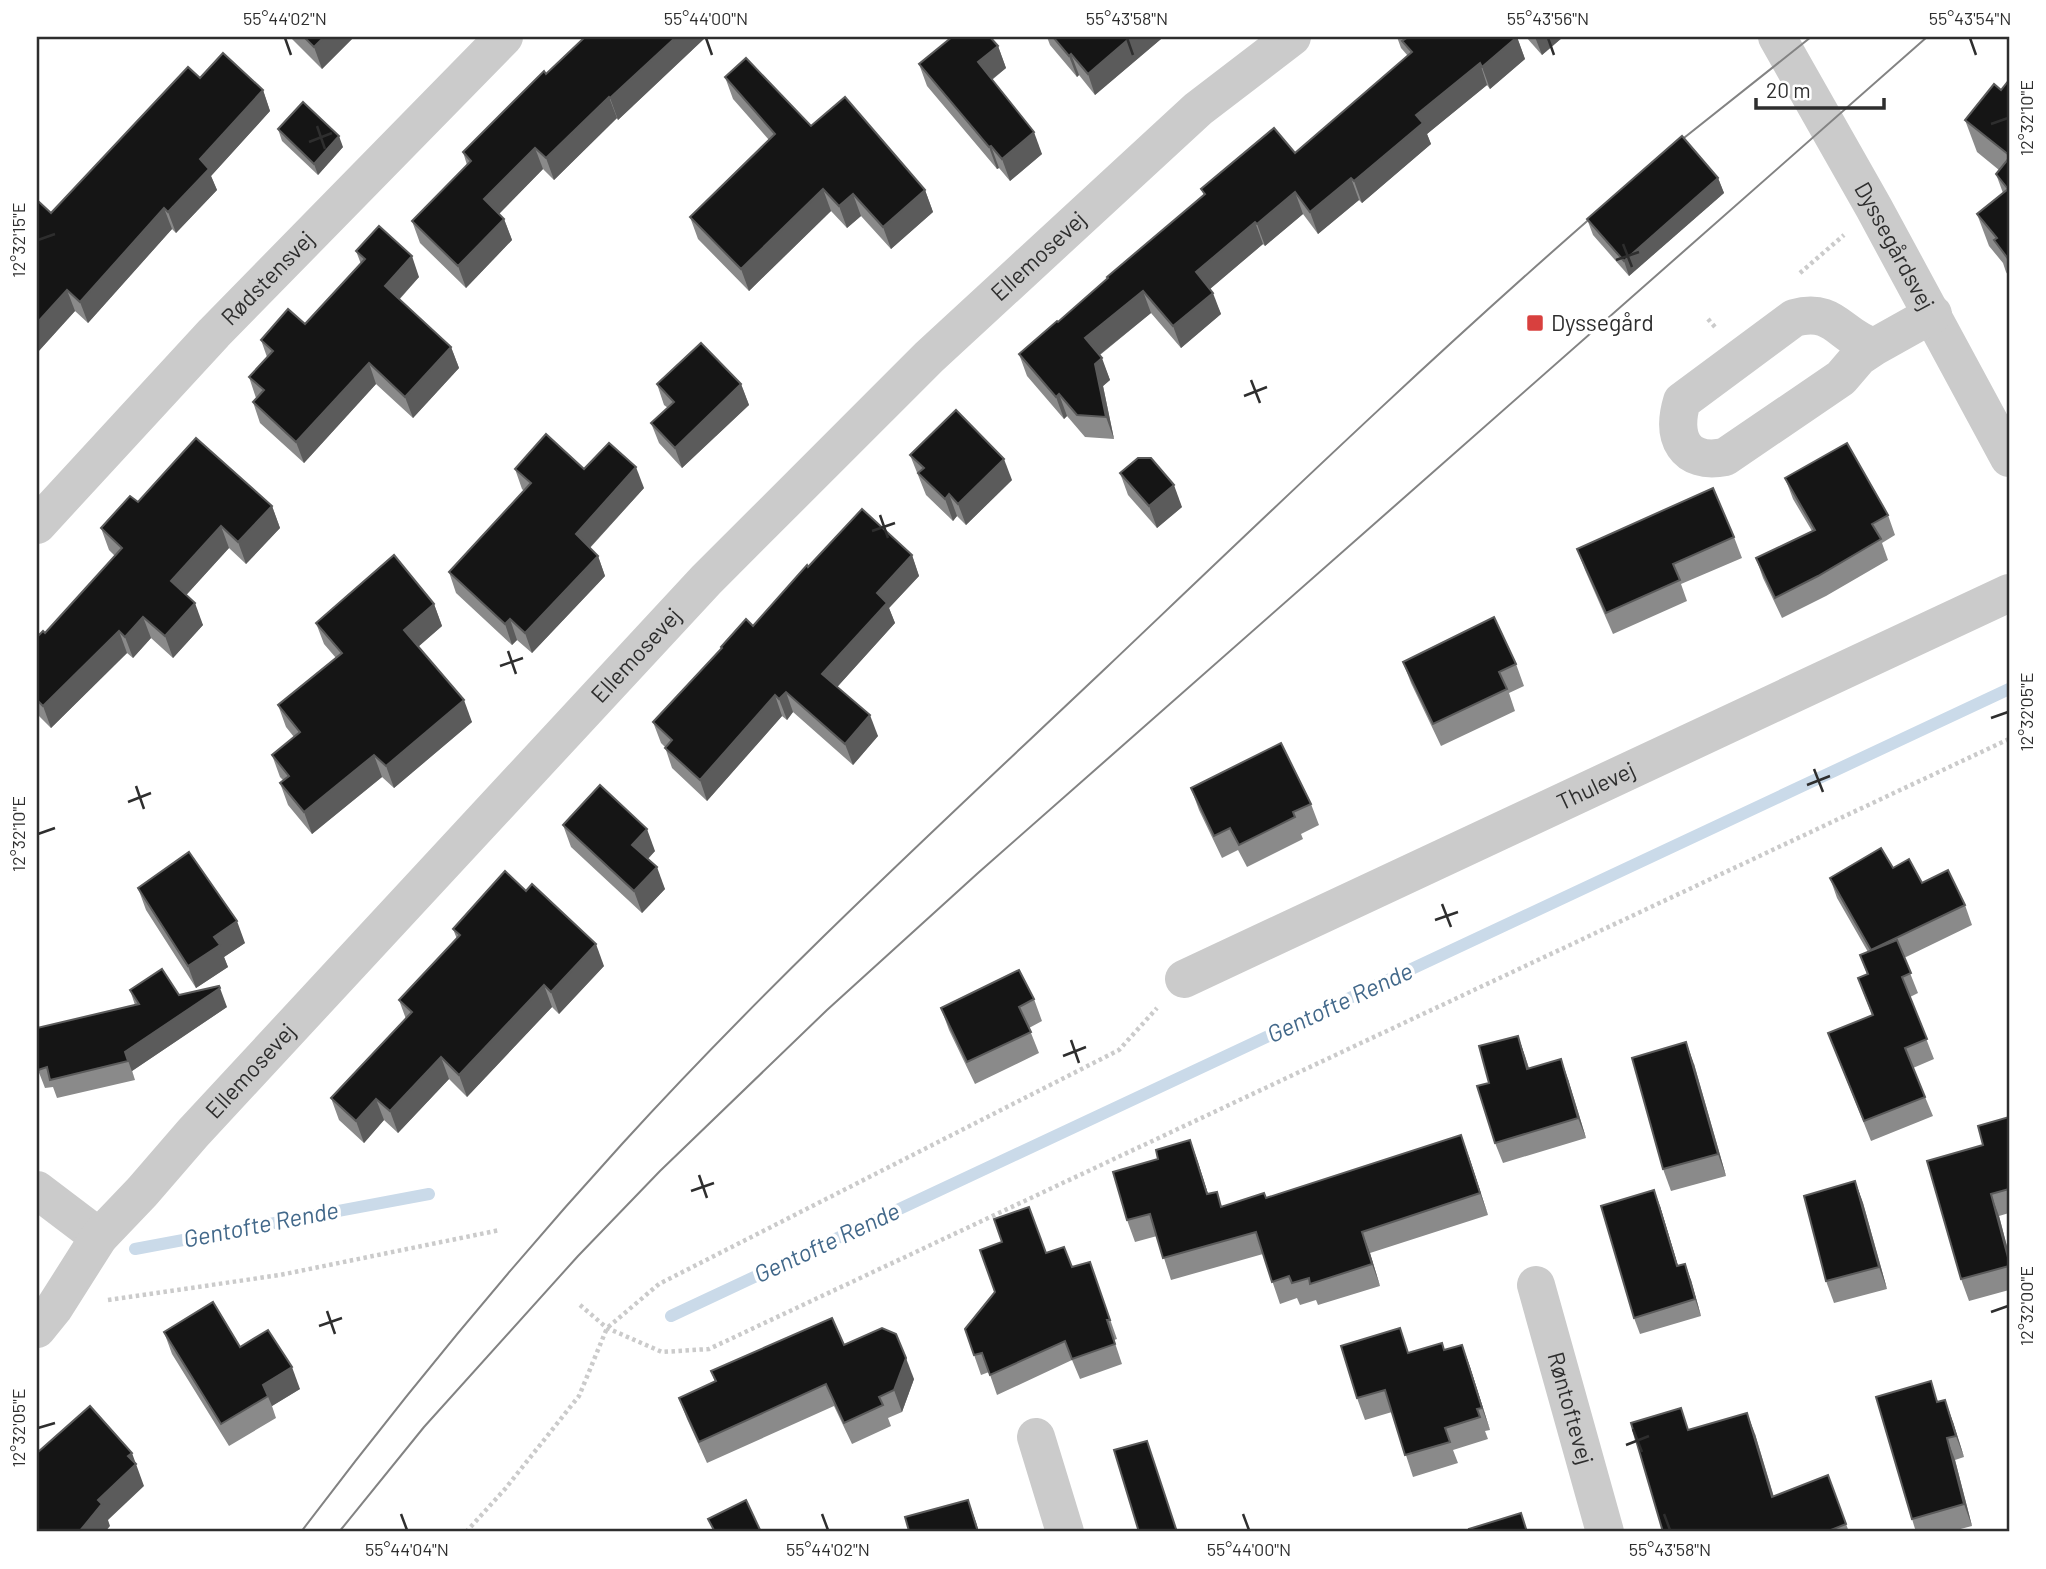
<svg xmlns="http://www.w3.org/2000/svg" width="2046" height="1569" font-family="Barlow,sans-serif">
  <rect width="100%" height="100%" fill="#fff"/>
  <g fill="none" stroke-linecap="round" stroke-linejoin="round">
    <g stroke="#cadae9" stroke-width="12">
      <polyline points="135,1249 429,1194"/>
      <polyline points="671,1316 2009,689"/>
    </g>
    <g stroke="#cbcbcb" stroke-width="4.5" stroke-dasharray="3.5 3.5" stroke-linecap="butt">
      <polyline points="1800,273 1844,235"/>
      <polyline points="1708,319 1715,327"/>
      <polyline points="108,1300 280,1275 500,1230"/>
      <polyline points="580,1305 607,1328 662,1352 709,1349 2009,739"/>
      <polyline points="466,1532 505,1489 579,1396 607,1328 659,1284 1119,1050 1157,1008"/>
    </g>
    <g stroke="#cbcbcb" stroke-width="38">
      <path id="s1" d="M1777,37L1874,208L2009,458"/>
      <path d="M1874,347L1859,357L1841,378L1725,457C1684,465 1671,437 1682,401L1794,318C1835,307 1839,336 1874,347L1933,314"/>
      <path id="s2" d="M37,525L214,333L504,37"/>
      <path id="s3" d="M1184,979L2009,593"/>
      <polyline points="37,1190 99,1237"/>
      <path id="s4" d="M1536,1285L1605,1532"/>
      <path id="s5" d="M37,1329L54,1308L99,1237L142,1192L193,1133L706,580L929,357L1198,109L1292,37"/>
      <polyline points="1036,1437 1065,1532"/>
    </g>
    <g stroke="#838383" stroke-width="2">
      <polyline points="1670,149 1811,37"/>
      <path d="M301,1532C402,1398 509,1268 622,1144C775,976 943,822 1108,666C1270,512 1432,356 1601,209"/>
      <polyline points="339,1532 424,1427 578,1256 660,1171 827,1010 978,873 1927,37"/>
    </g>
  </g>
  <g fill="#8a8a8a">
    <polygon points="290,37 354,37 322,69"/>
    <polygon points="706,37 618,120 617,118 554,180 543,169 499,214 504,219 512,240 466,288 420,243 412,221 467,165 463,152 546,74"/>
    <polygon points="1047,37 1160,37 1161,39 1095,95 1079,75 1077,77 1050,45"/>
    <polygon points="1397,37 1517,37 1525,59 1490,89 1487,85 1427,134 1431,144 1362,203 1359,200 1318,234 1303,214 1265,246 1263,244 1210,289 1221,314 1181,348 1151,313 1100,355 1110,380 1103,386 1114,439 1085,437 1067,416 1064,419 1027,376 1019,354 1058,322 1204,195 1201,189 1295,153 1408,56 1401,48"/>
    <polygon points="1526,37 1563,37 1542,55"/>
    <polygon points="998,46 1006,68 992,80 1042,154 1010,181 999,168 997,169 927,86 919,64"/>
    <polygon points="725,77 925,190 933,212 891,249 861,216 847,228 831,211 749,291 698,239 690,217 769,140 733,99"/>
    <polygon points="200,78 263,90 270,111 211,176 217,190 176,233 172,229 88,323 75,311 37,353 37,200 51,213"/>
    <polygon points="2009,80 2009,277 2006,272 2003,263 1989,246 1977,214 2003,193 1996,174 1999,170 1977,152 1965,120 2001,90"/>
    <polygon points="278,129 343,147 318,175 282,141"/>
    <polygon points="1718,178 1724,193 1629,276 1593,235 1587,219"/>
    <polygon points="356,251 419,277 399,300 451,347 459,368 413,418 376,384 304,463 260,423 253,402 256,398 249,377 267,357 261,340 305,324 361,264"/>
    <polygon points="657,384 741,384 749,405 682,468 659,443 651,423 668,408 664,405"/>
    <polygon points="910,455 1012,480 966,525 957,516 953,521 926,495"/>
    <polygon points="515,469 584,469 644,488 590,548 598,556 605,576 532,653 517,640 512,645 456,593 449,572 524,491 522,489"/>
    <polygon points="1120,473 1182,507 1157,528 1128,495"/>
    <polygon points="1785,478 1888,515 1895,535 1882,543 1888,560 1826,596 1782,618 1763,578 1756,558 1812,531 1793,499"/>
    <polygon points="138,502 272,506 280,528 246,564 229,548 186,595 203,625 173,658 151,638 133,658 127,653 51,728 37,714 37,637 45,633 115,556 109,550 101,528"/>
    <polygon points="1734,537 1742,558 1681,584 1687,601 1613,634 1585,570 1577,549"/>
    <polygon points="912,555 919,576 889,608 895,623 837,687 878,736 853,765 793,712 787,720 782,716 707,801 672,768 665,747 661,743 653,722 722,649 721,647 753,626 808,567"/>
    <polygon points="434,604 442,626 418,647 472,722 394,788 382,777 312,834 288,805 280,783 283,780 280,777 272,755 294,737 286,727 278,705 336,658 324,644 316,623"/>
    <polygon points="1403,662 1516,664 1524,686 1509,693 1515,711 1441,746 1411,683"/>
    <polygon points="1191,788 1311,804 1319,825 1301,834 1303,839 1247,867 1238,850 1222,858 1199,810"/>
    <polygon points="563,825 655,851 648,859 665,889 642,913 571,847"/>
    <polygon points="1893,868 1965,905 1972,925 1904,958 1918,993 1910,997 1934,1059 1913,1068 1933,1116 1871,1141 1828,1033 1872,1015 1858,978 1867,974 1860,955 1868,952 1837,898 1830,878"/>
    <polygon points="138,888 245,943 224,957 228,967 196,988 146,910"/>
    <polygon points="453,929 604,966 559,1014 552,1007 467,1097 449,1079 398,1133 384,1120 364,1143 339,1120 331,1098 406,1019 399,1000 457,939"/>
    <polygon points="130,990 179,995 227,1007 132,1071 135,1080 57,1098 53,1087 45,1088 38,1070 135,1005"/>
    <polygon points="1034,999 1042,1021 1029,1028 1039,1053 975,1084 949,1030 941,1008"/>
    <polygon points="1518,1036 1529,1068 1568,1079 1586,1138 1503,1163 1495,1143 1489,1083"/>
    <polygon points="1694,1064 1726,1176 1671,1191 1663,1169"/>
    <polygon points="2009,1117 2009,1213 1999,1216 2009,1254 2009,1290 1969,1301 1961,1279 1983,1145"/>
    <polygon points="1190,1140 1208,1194 1222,1206 1469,1157 1488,1215 1370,1253 1380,1286 1318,1305 1316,1300 1300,1305 1297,1298 1280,1304 1263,1254 1171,1280 1157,1236 1135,1242 1127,1220 1158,1159"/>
    <polygon points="1855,1181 1863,1203 1887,1289 1834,1303 1826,1281"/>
    <polygon points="1660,1206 1678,1266 1691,1280 1701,1316 1640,1334 1634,1318"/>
    <polygon points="1002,1242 1046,1253 1072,1267 1090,1262 1117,1339 1114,1340 1122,1364 1080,1379 1072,1360 997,1395 989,1372 981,1375 965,1329 995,1292"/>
    <polygon points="164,1332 240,1347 300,1389 272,1406 276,1418 229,1446 172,1354"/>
    <polygon points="1442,1343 1444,1350 1462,1345 1470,1367 1490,1430 1485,1431 1488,1439 1453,1450 1458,1463 1413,1477 1392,1412 1365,1420 1357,1398 1409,1353"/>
    <polygon points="844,1345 914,1379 902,1412 888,1418 891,1426 852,1444 834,1406 707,1463 687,1419 679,1398 715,1382 711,1371"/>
    <polygon points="1939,1402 1953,1422 1964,1457 1955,1460 1972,1526 1949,1532 1916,1532 1912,1519"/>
    <polygon points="1689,1430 1755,1434 1774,1497 1828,1475 1849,1532 1663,1532"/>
  </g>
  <g fill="#5b5b5b">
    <polygon points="324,37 354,37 322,69 314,47"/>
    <polygon points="676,37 706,37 618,120 610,98"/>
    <polygon points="1131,37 1160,37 1161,39 1095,95 1088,74"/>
    <polygon points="1517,37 1525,59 1490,89 1482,67"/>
    <polygon points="1535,37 1563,37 1542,55"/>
    <polygon points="998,46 1006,68 986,84 978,62"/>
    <polygon points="1071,54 1079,75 1077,77 1069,56"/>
    <polygon points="1480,63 1487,85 1427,134 1431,144 1362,203 1354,181 1416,115"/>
    <polygon points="263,90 270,111 211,176 217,190 176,233 168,212 200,159"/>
    <polygon points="609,97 617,118 554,180 546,158"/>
    <polygon points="1034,132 1042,154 1010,181 1002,159"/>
    <polygon points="339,136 343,147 318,175 314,164"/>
    <polygon points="991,146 999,168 997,169 989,147"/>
    <polygon points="535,148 543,169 492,221 484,199"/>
    <polygon points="1351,178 1359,200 1318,234 1310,212"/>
    <polygon points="1718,178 1724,193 1629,276 1624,261"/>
    <polygon points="823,189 831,211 749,291 741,269"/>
    <polygon points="925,190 933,212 891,249 883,227"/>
    <polygon points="1295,192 1303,214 1265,246 1257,224"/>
    <polygon points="853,194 861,216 847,228 839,206"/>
    <polygon points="164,208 172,229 88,323 80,302"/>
    <polygon points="504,219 512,240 466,288 458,266"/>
    <polygon points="1255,222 1263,244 1204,294 1196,272"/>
    <polygon points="412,256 419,277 392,307 385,286"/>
    <polygon points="67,290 75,311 37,353 37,323"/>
    <polygon points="1143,291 1151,313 1093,360 1085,338"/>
    <polygon points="1213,293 1221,314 1181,348 1173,326"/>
    <polygon points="451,347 459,368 413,418 405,397"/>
    <polygon points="1102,358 1110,380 1103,386 1114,439 1106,417 1095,364"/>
    <polygon points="369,363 376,384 304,463 296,442"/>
    <polygon points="741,384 749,405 682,468 675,448"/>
    <polygon points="1059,394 1067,416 1064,419 1056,397"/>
    <polygon points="1004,459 1012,480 966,525 958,504"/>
    <polygon points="636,467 644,488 583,555 576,534"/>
    <polygon points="1174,485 1182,507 1157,528 1149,506"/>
    <polygon points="949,494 957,516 953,521 945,499"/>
    <polygon points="272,506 280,528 246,564 238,542"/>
    <polygon points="221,526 229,548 179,603 171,581"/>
    <polygon points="912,555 919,576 889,608 895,623 830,695 822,674 877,593"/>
    <polygon points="598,556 605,576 532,653 525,633"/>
    <polygon points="195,603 203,625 173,658 165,636"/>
    <polygon points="434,604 442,626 412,652 404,630"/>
    <polygon points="143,617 151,638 133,658 125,637"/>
    <polygon points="510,619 517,640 512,645 505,624"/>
    <polygon points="119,631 127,653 51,728 43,706"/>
    <polygon points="786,692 793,712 787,720 779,699"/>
    <polygon points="775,695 782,716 707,801 700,780"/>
    <polygon points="464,700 472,722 394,788 386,766"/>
    <polygon points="870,715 878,736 853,765 845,744"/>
    <polygon points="374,755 382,777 312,834 304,812"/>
    <polygon points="647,829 655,851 640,867 632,845"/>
    <polygon points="657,867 665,889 642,913 634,891"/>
    <polygon points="237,921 245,943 224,957 228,967 196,988 188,966 214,937"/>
    <polygon points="596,944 604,966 559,1014 551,992"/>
    <polygon points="544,985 552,1007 467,1097 459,1075"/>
    <polygon points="220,988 227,1007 132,1071 135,1080 125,1052"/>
    <polygon points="1518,1036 1525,1056 1535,1089 1527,1069"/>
    <polygon points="1686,1042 1694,1064 1726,1176 1718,1154"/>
    <polygon points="441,1057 449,1079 398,1133 390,1111"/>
    <polygon points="1561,1059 1568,1079 1586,1138 1578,1118"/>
    <polygon points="376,1099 384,1120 364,1143 356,1121"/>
    <polygon points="1461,1135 1469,1157 1488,1215 1480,1193"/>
    <polygon points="1190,1140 1198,1162 1215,1216 1207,1194"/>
    <polygon points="1855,1181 1863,1203 1887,1289 1879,1267"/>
    <polygon points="1654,1190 1660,1206 1683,1282 1677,1266"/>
    <polygon points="1991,1194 1999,1216 2009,1254 2009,1261"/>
    <polygon points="1362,1232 1370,1253 1380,1286 1372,1264"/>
    <polygon points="1685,1264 1691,1280 1701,1316 1695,1299"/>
    <polygon points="1462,1345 1470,1367 1490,1430 1482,1408"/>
    <polygon points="906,1358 914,1379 902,1412 894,1390"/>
    <polygon points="292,1367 300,1389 272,1406 263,1385"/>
    <polygon points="1945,1400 1953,1422 1964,1457 1956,1436"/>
    <polygon points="1747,1413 1755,1434 1780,1518 1772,1497"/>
    <polygon points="1947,1438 1955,1460 1972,1526 1964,1504"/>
    <polygon points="132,1453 144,1486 108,1520 110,1526 105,1532 79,1532 98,1500 128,1456"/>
    <polygon points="968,1500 976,1522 979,1532 978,1532"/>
  </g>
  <g fill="#151515" stroke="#5b5b5b" stroke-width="2">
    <polygon points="304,37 324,37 314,47"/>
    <polygon points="585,37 676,37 610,98 609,97 546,158 535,148 484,199 504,219 458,266 412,221 471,161 463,152 544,71 546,74"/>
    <polygon points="952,37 990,37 998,46 978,62 1034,132 1002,159 991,146 989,147 919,64"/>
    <polygon points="1053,37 1131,37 1088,74 1071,54 1069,56"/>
    <polygon points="1403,37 1517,37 1482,67 1480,63 1416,115 1423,123 1354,181 1351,178 1310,212 1295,192 1257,224 1255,222 1196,272 1213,293 1173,326 1143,291 1085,338 1102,358 1095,364 1106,417 1077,415 1059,394 1056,397 1019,354 1057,321 1058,322 1108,278 1107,277 1205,194 1201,189 1274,128 1295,153 1412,52 1402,41 1405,39"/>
    <polygon points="223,53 263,90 200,159 209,169 168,212 164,208 80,302 67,290 37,323 37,200 51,213 188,67 200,78"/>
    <polygon points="746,58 811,126 845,97 925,190 883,227 853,194 839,206 823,189 741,269 690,217 775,134 725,77"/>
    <polygon points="2009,80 2009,155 1965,120 1994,84 2001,90"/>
    <polygon points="303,102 339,136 314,164 278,129"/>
    <polygon points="1682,136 1718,178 1624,261 1587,219"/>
    <polygon points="2009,158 2009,260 1994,240 1997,238 1977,214 2008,189 1996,174"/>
    <polygon points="379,226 412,256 385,286 451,347 405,397 369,363 296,442 253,402 264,390 249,377 273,351 261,340 288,309 305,324 365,259 356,251"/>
    <polygon points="701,343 741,384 675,448 651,423 674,402 657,384"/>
    <polygon points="956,410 1004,459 958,504 949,494 945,499 918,473 924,468 910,455"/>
    <polygon points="546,434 584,469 609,443 636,467 576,534 598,556 525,633 510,619 505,624 449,572 531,483 515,469"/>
    <polygon points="196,438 272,506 238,542 221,526 171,581 195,603 165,636 143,617 125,637 119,631 43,706 37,700 37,637 43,631 45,633 122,548 101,528 130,496 138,502"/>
    <polygon points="1847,443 1888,515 1872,524 1881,539 1818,576 1775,598 1756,558 1815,530 1785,478"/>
    <polygon points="1138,458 1151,458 1174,485 1149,506 1120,473"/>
    <polygon points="1713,488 1734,537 1673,564 1680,580 1606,613 1577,549"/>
    <polygon points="862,509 912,555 877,593 887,603 822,674 870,715 845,744 786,692 779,699 775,695 700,780 665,748 672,740 653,722 722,648 721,647 746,619 753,626 807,565 808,567"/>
    <polygon points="394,555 434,604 404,630 464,700 386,766 374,755 304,812 280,783 289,776 272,755 300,732 278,705 342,653 316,623"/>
    <polygon points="1494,617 1516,664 1499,672 1507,689 1433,724 1403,662"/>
    <polygon points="1281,743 1311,804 1293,812 1295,817 1239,845 1230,828 1214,836 1191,788"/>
    <polygon points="600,785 647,829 632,845 657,867 634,891 563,825"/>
    <polygon points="1881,848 1893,868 1909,859 1922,883 1948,870 1965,905 1871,950 1830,878"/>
    <polygon points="189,852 237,921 214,937 220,945 188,966 138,888"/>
    <polygon points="505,871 526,891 532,884 596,944 551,992 544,985 459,1075 441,1057 390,1111 376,1099 356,1121 331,1098 412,1012 399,1000 460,935 453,929"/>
    <polygon points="1897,940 1911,973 1902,977 1927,1039 1905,1048 1925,1097 1864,1121 1828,1033 1873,1015 1858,978 1868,974 1860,955"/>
    <polygon points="162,969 179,995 219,986 220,988 125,1052 128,1061 50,1080 47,1067 38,1070 37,1028 139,1004 130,990"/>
    <polygon points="1019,970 1034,999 1019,1007 1031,1032 967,1062 941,1008"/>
    <polygon points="1518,1036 1527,1069 1561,1059 1578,1118 1495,1143 1477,1086 1489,1083 1479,1046"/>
    <polygon points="1686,1042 1718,1154 1663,1169 1632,1058"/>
    <polygon points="2009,1117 2009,1189 1991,1194 2009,1261 2009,1266 1961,1279 1927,1161 1983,1145 1978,1126"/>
    <polygon points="1461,1135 1480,1193 1362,1232 1372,1264 1310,1284 1309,1278 1292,1283 1289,1276 1272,1282 1256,1232 1163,1258 1150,1214 1127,1220 1113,1172 1158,1159 1156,1150 1190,1140 1207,1194 1217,1192 1221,1207 1264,1193 1266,1198"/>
    <polygon points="1855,1181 1879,1267 1826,1281 1804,1196"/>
    <polygon points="1654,1190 1677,1266 1685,1264 1695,1299 1634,1318 1601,1206"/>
    <polygon points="1029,1207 1046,1253 1064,1247 1072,1267 1090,1262 1110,1320 1107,1320 1115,1344 1072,1359 1065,1341 990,1375 982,1353 974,1355 965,1329 995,1292 980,1250 1002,1242 994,1219"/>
    <polygon points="213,1302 240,1347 268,1330 292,1367 263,1385 268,1396 221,1424 164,1332"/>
    <polygon points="832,1318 844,1345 882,1328 896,1334 906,1358 894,1390 879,1397 883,1405 844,1423 826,1384 699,1442 679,1398 716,1381 711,1371"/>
    <polygon points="1400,1328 1408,1353 1442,1343 1444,1350 1462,1345 1482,1408 1477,1409 1480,1417 1445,1428 1450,1442 1405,1455 1385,1390 1357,1398 1341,1346"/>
    <polygon points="1931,1381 1937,1402 1945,1400 1956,1436 1947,1438 1964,1504 1912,1519 1876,1397"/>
    <polygon points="90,1406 132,1453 128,1456 136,1464 98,1500 102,1504 79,1532 37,1532 37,1453"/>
    <polygon points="1681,1408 1688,1430 1747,1413 1772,1497 1828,1475 1846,1524 1826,1532 1663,1532 1631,1423"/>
    <polygon points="1147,1441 1177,1532 1139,1532 1114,1450"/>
    <polygon points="746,1500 761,1532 715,1532 708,1519"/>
    <polygon points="968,1500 978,1532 903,1532 909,1531 905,1517"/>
    <polygon points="1521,1513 1527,1532 1470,1532 1469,1529"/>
  </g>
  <path fill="none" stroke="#2e2e2e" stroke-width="2.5" d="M285,38L291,55M706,38L712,55M1127,38L1133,55M1548,38L1554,55M1970,38L1976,55M1991,124L2008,118M317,126L325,149M309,142L332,133M38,240L55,234M1623,244L1632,267M1616,260L1639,252M1251,380L1260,403M1244,396L1267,387M880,515L888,538M872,531L895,523M508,651L516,674M500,666L523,658M1991,718L2008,712M1814,769L1823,792M1807,785L1830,776M136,786L144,809M128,802L151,793M38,834L55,828M1442,904L1451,927M1435,920L1458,912M1071,1040L1079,1063M1063,1056L1086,1047M699,1175L707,1198M691,1191L714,1183M327,1311L335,1334M1991,1312L2008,1306M319,1326L342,1318M38,1428L55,1423M1633,1429L1642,1452M1626,1445L1649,1436M401,1514L407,1530M822,1514L828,1530M1243,1514L1249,1530M1664,1514L1670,1530"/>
  <rect fill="#d8403e" stroke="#fff" stroke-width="2.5" x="1526" y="314" width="18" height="18" rx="3.5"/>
  <g text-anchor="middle" stroke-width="7" stroke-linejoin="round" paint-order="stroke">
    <g font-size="23" fill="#2e2e2e" stroke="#fff">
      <text dy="8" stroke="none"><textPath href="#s1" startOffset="240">Dyssegårdsvej</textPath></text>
      <text dy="8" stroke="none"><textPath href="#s5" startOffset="1470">Ellemosevej</textPath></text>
      <text dy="8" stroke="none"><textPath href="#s2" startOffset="338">Rødstensvej</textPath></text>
      <text dy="8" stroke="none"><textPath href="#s5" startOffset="903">Ellemosevej</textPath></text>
      <text dy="8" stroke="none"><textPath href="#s3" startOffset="455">Thulevej</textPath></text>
      <text dy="8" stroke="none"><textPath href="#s5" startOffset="336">Ellemosevej</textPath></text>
      <text dy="8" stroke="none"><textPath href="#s4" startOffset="128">Røntoftevej</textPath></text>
    </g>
    <g font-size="23" fill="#2e2e2e" stroke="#fff" text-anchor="start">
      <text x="1551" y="331">Dyssegård</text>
    </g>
    <g font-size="24" font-style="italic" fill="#42688a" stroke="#fff">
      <text transform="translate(1340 1003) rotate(-25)" y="8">Gentofte Rende</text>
      <text transform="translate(261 1225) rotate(-11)" y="8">Gentofte Rende</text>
      <text transform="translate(827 1243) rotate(-25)" y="8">Gentofte Rende</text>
    </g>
  </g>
  <rect width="2046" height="1569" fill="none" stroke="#ffffff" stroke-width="77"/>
  <path d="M1756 98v10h128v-10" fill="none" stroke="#2e2e2e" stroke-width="3.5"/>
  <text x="1766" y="98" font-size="21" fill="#2e2e2e" stroke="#ffffff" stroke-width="5" paint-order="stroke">20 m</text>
  <rect x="38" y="38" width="1970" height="1492" fill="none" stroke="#2e2e2e" stroke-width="2.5"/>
  <g font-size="18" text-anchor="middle" fill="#2e2e2e">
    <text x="285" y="25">55°44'02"N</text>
    <text x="706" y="25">55°44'00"N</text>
    <text x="1127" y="25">55°43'58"N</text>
    <text x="1548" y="25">55°43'56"N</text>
    <text x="1970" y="25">55°43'54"N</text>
    <text transform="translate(2027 118) rotate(-90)" y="6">12°32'10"E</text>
    <text transform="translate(19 240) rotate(-90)" y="6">12°32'15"E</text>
    <text transform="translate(2027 712) rotate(-90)" y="6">12°32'05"E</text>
    <text transform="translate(19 834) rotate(-90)" y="6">12°32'10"E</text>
    <text transform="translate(2027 1306) rotate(-90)" y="6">12°32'00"E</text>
    <text transform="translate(19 1428) rotate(-90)" y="6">12°32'05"E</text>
    <text x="407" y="1556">55°44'04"N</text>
    <text x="828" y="1556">55°44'02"N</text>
    <text x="1249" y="1556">55°44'00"N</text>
    <text x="1670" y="1556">55°43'58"N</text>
  </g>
</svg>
